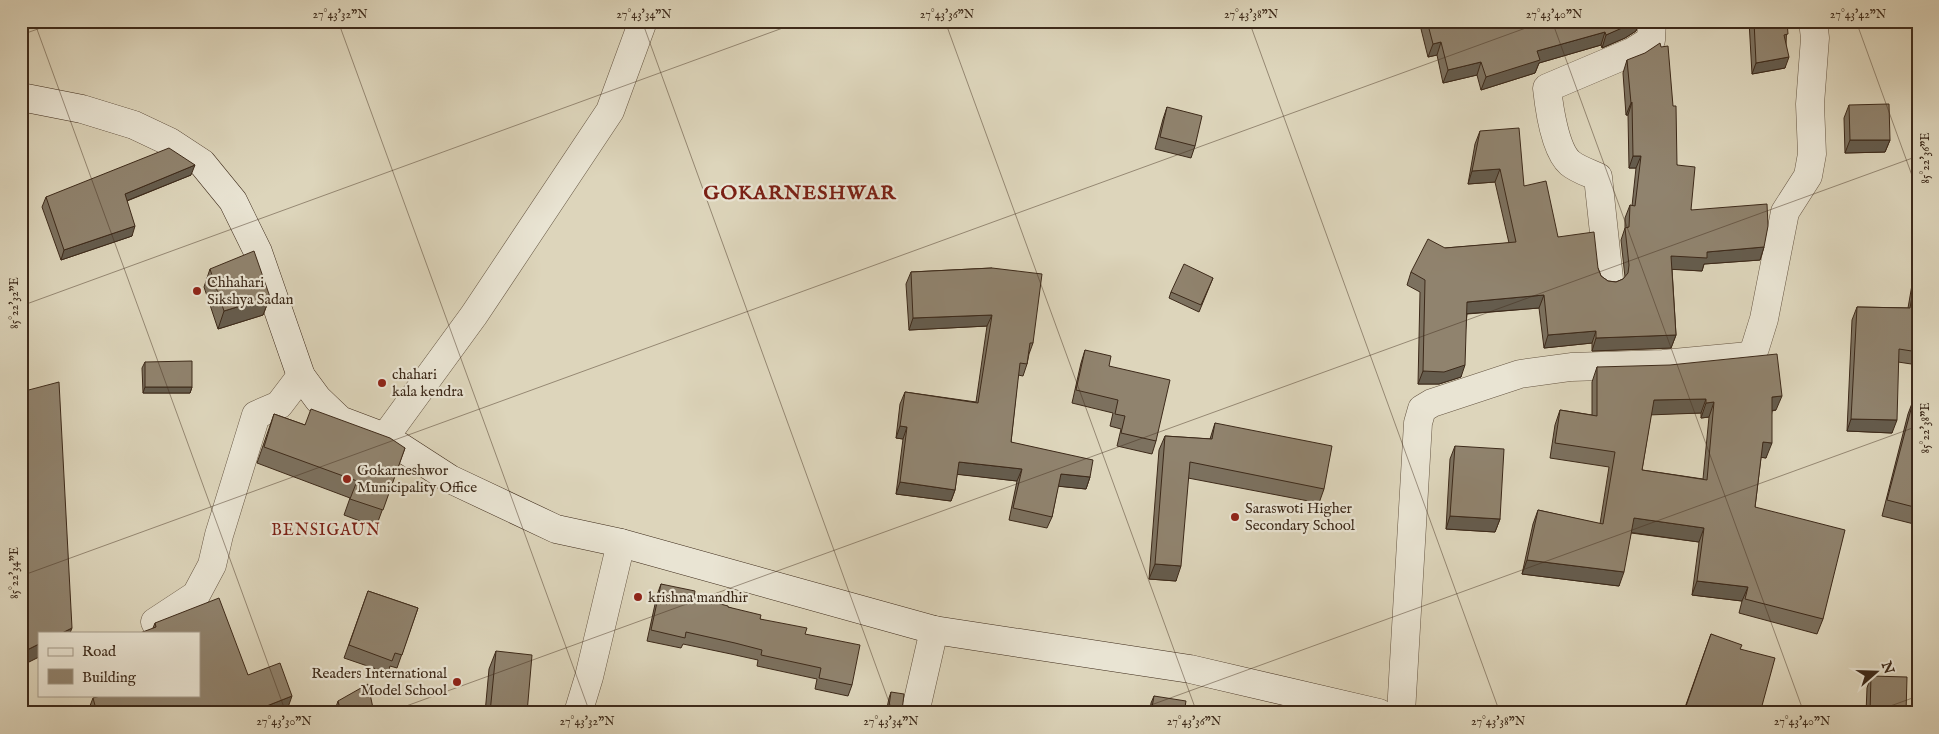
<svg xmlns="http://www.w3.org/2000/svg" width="1939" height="734" font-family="'IM FELL English',serif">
  <rect width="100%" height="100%" fill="#ddd5bb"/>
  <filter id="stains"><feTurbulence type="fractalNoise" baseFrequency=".004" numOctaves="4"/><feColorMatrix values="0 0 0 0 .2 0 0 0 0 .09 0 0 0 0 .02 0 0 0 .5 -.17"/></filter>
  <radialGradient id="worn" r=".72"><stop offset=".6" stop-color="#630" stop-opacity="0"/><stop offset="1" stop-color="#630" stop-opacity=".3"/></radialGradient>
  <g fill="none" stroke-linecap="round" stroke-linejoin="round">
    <defs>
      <g id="street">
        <path d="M1609,279L1598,177C1589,173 1577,169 1570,163C1555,150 1549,107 1547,88L1632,52L1651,40L1652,21"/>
        <polyline points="385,437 474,315 610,111 643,21"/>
        <polyline points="155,622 196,595 212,565 219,535 256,415 279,405 301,376"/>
        <polyline points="578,713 589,677 621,543"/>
        <polyline points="915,713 934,630"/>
        <polyline points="1401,713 1418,423 1422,409 1432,403 1520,374 1571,367 1663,364 1749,356 1755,348 1764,319 1785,212 1808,176 1812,154 1810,104 1815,38 1813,21"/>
      </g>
      <polyline id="secondary" points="21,97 82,109 134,125 170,142 202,163 233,201 258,252 301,376 318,399 340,420 385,437 450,479 556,529 621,543 934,630 1190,669 1379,713"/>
    </defs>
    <use href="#street" stroke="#655542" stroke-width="29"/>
    <use href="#secondary" stroke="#3d2a1a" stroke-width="29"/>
    <use href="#street" stroke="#e9e4d3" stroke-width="28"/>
    <use href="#secondary" stroke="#e9e4d3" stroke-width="28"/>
  </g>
  <g fill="#7c715f" stroke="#3d2a1a" fill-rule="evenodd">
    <polygon points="1419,21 1639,21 1636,31 1625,38 1602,48 1601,45 1539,63 1535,73 1481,90 1477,75 1443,83 1437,55 1428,57"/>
    <polygon points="1749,21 1787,21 1785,68 1752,74"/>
    <polygon points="1627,60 1677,165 1691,210 1764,247 1760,260 1704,264 1702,271 1672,269 1676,335 1671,348 1592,351 1592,343 1544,348 1539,308 1467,314 1461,377 1439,384 1418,384 1420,292 1407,285 1411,272 1445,248 1509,243 1495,182 1468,184 1475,144 1480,131 1524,186 1558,237 1598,268 1601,276 1608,281 1616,282 1623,279 1625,277 1621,240 1625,228 1625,218 1630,205 1632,206 1636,168 1629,168 1628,115 1626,115 1623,73"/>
    <polygon points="1849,105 1890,140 1885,152 1845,153 1844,118"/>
    <polygon points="1167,107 1195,146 1191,158 1155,149 1163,119"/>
    <polygon points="191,175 127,201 132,236 61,260 42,207 46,197"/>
    <polygon points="1918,250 1918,365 1898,362 1892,433 1847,431 1852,320 1857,307 1908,308"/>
    <polygon points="992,268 1033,343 1029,354 1027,364 1023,376 1018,375 1011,442 1090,477 1086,489 1058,486 1052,517 1047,528 1009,520 1017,481 957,474 955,490 951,501 896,494 903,439 896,438 900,404 905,392 976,402 987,326 909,330 906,284 911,272"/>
    <polygon points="210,269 270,297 263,315 218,329 204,287"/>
    <polygon points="1213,278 1199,312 1169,298 1171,292"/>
    <polygon points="1085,350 1109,366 1156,441 1152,454 1117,446 1121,429 1110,426 1113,413 1072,403 1081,363"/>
    <polygon points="145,362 192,387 190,393 143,393 142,368"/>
    <path d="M1597,367L1776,410L1772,411L1766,458L1761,457L1755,507L1823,619L1817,634L1739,613L1742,601L1692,595L1699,542L1631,533L1619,586L1522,574L1533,524L1538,510L1600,524L1609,467L1550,458L1555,425L1560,410L1592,415V382ZM1701,413V418L1709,417L1703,479L1642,470L1651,414Z"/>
    <polygon points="1914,398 1918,398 1918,525 1882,516 1908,414"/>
    <polygon points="274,414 305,425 405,448 376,527 344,515 350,498 257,463"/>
    <polygon points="1215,423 1324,489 1319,503 1188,478 1176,581 1149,579 1159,450 1165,436 1210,439"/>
    <polygon points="1455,446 1500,519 1495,532 1446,529 1450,459"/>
    <polygon points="661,584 694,597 728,607 760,619 805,634 852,685 848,696 815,689 817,679 757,666 758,660 731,654 683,644 681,648 647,641 657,595"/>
    <polygon points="368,591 418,608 397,668 390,666 388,673 344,658"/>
    <polygon points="155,623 248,675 286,713 88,711 93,698 199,695 153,628"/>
    <polygon points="1711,634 1740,649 1760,713 1683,713"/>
    <polygon points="496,651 527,713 485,713 489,669"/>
    <polygon points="1871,676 1906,713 1866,713 1867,688"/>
    <polygon points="891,692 902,711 904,713 886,713 889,698"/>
    <polygon points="1154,696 1184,713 1150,713 1151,703"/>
    <polygon points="338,701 374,713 337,713 336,707"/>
  </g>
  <g fill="#655c4d" stroke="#3d2a1a">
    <polygon points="1636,21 1639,21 1636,31 1625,38 1602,48 1606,35"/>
    <polygon points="1605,32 1601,45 1539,63 1535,73 1481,90 1486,77 1537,51"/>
    <polygon points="1441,42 1437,55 1428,57 1433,44"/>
    <polygon points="1789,57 1785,68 1752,74 1756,63"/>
    <polygon points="1481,62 1477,75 1443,83 1448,70"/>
    <polygon points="1632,102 1628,115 1626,115 1631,103"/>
    <polygon points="1850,140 1890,140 1885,152 1845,153"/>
    <polygon points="1633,156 1641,156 1636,168 1629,168"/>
    <polygon points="195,165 191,175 121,203 125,194"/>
    <polygon points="1500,169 1495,182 1468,184 1472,171"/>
    <polygon points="135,226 132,236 61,260 64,250"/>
    <polygon points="1764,247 1760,260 1704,264 1702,271 1666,269 1671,256 1707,252"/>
    <polygon points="1544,295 1539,308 1463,314 1467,302"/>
    <polygon points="270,297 263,315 218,329 224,311"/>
    <polygon points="992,315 987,326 909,330 913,318"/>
    <polygon points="1596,331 1592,343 1544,348 1548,335"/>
    <polygon points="1676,335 1671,348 1592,351 1596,338"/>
    <polygon points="1465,365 1461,377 1439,384 1418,384 1423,371"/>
    <polygon points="145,387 192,387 190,393 143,393"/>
    <polygon points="1782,396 1776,410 1767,411 1772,397"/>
    <polygon points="1706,399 1701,413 1648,415 1654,400"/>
    <polygon points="1714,402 1709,417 1701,418 1706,403"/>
    <polygon points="1851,419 1897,420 1892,433 1847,431"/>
    <polygon points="900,426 907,427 903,439 896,438"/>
    <polygon points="1763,442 1772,443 1766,458 1758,457"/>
    <polygon points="959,462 1022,469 1017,481 954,474"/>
    <polygon points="1061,474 1090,477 1086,489 1056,486"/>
    <polygon points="900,482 955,490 951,501 896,494"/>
    <polygon points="1450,516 1500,519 1495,532 1446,529"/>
    <polygon points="1634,518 1704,528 1699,542 1628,532"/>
    <polygon points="1527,560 1624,572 1619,586 1522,574"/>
    <polygon points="1155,564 1181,566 1176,581 1149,579"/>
    <polygon points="1697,581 1748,587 1742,601 1692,595"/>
    <polygon points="72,628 70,633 62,633"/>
    <polygon points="39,644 39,657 21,666 21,653"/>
    <polygon points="292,696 286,713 249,713"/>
  </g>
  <g fill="#90836e" stroke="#3d2a1a" fill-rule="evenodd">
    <polygon points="1427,21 1636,21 1629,25 1606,35 1605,32 1537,51 1540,60 1486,77 1481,62 1448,70 1441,42 1433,44"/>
    <polygon points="1754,21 1787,21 1788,34 1784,35 1789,57 1756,63"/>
    <polygon points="1660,43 1661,47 1668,46 1673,106 1676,106 1677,165 1695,167 1691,210 1767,204 1768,226 1764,247 1707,252 1707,258 1671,256 1676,335 1596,338 1596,331 1548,335 1544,295 1467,302 1465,365 1444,372 1423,371 1425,280 1411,272 1428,239 1445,248 1516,242 1500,169 1472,171 1480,131 1519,128 1524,186 1546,181 1558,237 1594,232 1598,268 1601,276 1608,281 1616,282 1623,279 1628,273 1629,265 1625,228 1629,227 1630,205 1635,206 1641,156 1633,156 1632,102 1631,103 1627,60 1645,53"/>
    <polygon points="1889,104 1890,140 1850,140 1849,105"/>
    <polygon points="1167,107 1202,116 1195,146 1160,137"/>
    <polygon points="169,148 195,165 125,194 135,226 64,250 46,197"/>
    <polygon points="254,251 270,297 224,311 210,269"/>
    <polygon points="1918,262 1918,352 1899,349 1897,420 1851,419 1857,307 1910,308"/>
    <polygon points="1184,264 1213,278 1201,305 1171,292"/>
    <polygon points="992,268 1042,274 1033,343 1030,343 1027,364 1020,363 1011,442 1093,460 1090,477 1061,474 1052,517 1013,508 1022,469 959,462 955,490 900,482 907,427 900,426 905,392 978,403 992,315 913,318 911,272"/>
    <polygon points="1085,350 1111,356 1109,366 1170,380 1156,441 1121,433 1125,416 1115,414 1118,400 1076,390"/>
    <path d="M1777,354L1782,396L1772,397V443L1763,442L1755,507L1845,530L1823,619L1745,599L1748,587L1697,581L1704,528L1634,518L1624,572L1527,560L1538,510L1603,524L1615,452L1555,443L1560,410L1597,416V367L1670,365ZM1706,399V403L1714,402L1707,480L1642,470L1654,400Z"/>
    <polygon points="192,361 192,387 145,387 145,362"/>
    <polygon points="59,382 72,628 62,633 39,633 39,644 21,653 21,392"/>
    <polygon points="1914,398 1918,398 1918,508 1887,500"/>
    <polygon points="311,409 390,438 405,448 383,510 350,499 357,481 264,447 274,414 305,425"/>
    <polygon points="1215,423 1332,446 1324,489 1190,462 1181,566 1155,564 1165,436 1212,439"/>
    <polygon points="1455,446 1504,449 1500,519 1450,516"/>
    <polygon points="661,584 695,591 694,597 728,606 728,607 761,615 760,619 807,628 805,634 860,645 852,685 819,678 821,668 761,655 762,650 735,643 686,632 685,638 651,630"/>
    <polygon points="368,591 418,608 402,655 395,653 392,661 349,645"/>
    <polygon points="219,598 248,675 280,663 292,696 249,713 81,713 96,709 93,698 104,695 199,695 199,633 140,633 156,627 155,623"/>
    <polygon points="1711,634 1742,645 1740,649 1775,658 1760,713 1696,713 1685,709"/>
    <polygon points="496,651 532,655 527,713 490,713"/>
    <polygon points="1871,676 1907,677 1906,713 1870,713"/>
    <polygon points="368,684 374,713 341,713 338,701"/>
    <polygon points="891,692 904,694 902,711 904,713 888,713"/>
    <polygon points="1154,696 1186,701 1184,713 1151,713"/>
  </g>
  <path fill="none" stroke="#3d2a1a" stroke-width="1" stroke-opacity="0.45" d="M34,21L286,713M338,21L590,713M642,21L893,713M945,21L1197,713M1249,21L1500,713M1552,21L1804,713M1856,21L1918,192M21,35L60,21M21,306L802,21M21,576L1545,21M387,713L1918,156M1129,713L1918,426M1871,713L1918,696"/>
  <g fill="#8f2418" stroke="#e9e4d3" stroke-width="2">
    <circle cx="197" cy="291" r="5"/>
    <circle cx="382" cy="383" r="5"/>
    <circle cx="347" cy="479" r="5"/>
    <circle cx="1235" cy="517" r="5"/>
    <circle cx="638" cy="597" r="5"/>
    <circle cx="457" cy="682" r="5"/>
  </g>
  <g text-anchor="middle" stroke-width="4.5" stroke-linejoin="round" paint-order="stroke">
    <g font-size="15" fill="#3d2a1a" stroke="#e9e4d3" text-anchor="start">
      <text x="207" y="287">Chhahari<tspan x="207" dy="17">Sikshya Sadan</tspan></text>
      <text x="392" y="379">chahari<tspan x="392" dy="17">kala kendra</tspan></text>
      <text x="357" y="475">Gokarneshwor<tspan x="357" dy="17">Municipality Office</tspan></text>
      <text x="1245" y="513">Saraswoti Higher<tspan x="1245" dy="17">Secondary School</tspan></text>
      <text x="648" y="602">krishna mandhir</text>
      <text x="447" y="678" text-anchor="end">Readers International<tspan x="447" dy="17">Model School</tspan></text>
    </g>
    <g font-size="16" letter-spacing="1" fill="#7a1f14" stroke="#e9e4d3">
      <text x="326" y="535">BENSIGAUN</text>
    </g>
    <g font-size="20" font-weight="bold" letter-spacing="1" fill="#7a1f14" stroke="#e9e4d3">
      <text x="800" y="199">GOKARNESHWAR</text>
    </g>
  </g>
  <rect width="1939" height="734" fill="none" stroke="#ddd5bb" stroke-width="55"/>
  <rect x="38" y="632" width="162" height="65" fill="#e9e4d3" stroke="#a49a89"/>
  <rect x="48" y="648" width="25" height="8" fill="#e9e4d3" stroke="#a49a89"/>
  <text x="82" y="656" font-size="15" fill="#3d2a1a">Road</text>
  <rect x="48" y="669" width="25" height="15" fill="#90836e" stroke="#a49a89"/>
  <text x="82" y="682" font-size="15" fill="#3d2a1a">Building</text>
  <g transform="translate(1876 672) rotate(70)" stroke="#e9e4d3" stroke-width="4" paint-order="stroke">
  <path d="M0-4L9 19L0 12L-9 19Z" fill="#3d2a1a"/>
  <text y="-8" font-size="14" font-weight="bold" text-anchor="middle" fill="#3d2a1a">N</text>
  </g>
  <rect x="28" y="28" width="1884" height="678" fill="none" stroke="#3d2a1a" stroke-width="2"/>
  <g font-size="12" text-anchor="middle" fill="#3d2a1a">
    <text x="340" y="18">27°43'32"N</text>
    <text x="644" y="18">27°43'34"N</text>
    <text x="947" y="18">27°43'36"N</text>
    <text x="1251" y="18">27°43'38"N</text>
    <text x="1554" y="18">27°43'40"N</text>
    <text x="1858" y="18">27°43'42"N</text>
    <text transform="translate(1925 158) rotate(-90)" y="4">85°22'36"E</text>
    <text transform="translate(14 303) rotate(-90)" y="4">85°22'32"E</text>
    <text transform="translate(1925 428) rotate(-90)" y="4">85°22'38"E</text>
    <text transform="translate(14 573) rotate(-90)" y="4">85°22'34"E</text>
    <text x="284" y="725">27°43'30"N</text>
    <text x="587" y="725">27°43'32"N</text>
    <text x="891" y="725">27°43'34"N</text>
    <text x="1194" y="725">27°43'36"N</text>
    <text x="1498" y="725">27°43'38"N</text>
    <text x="1802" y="725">27°43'40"N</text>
  </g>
  <rect width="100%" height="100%" filter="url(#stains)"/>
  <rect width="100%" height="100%" fill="url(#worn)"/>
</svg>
